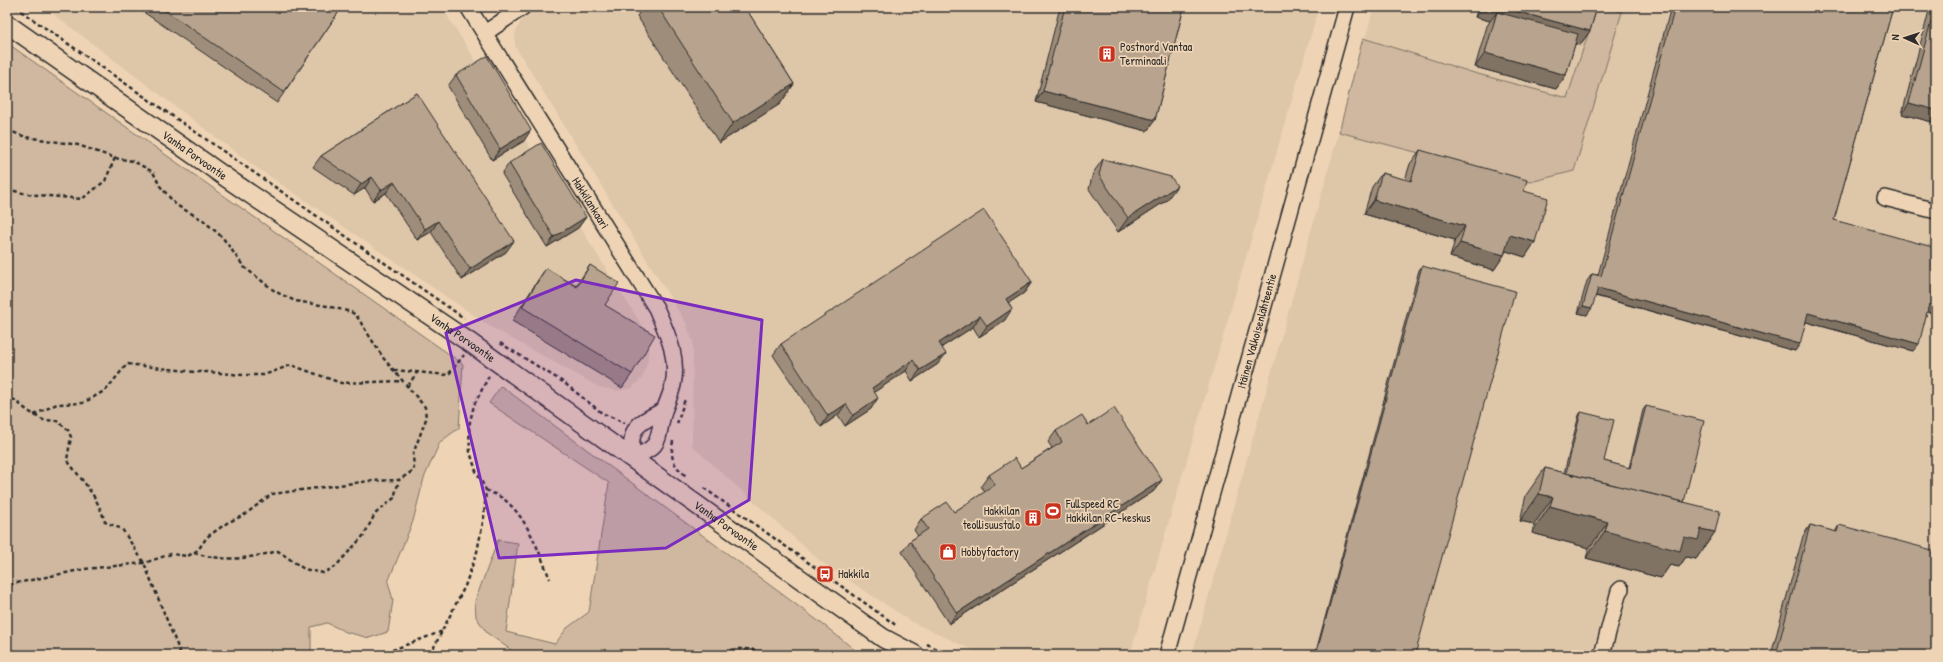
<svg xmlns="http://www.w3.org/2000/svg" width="1943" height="662" font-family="'Patrick Hand',sans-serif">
  <rect width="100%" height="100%" fill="#eed4b5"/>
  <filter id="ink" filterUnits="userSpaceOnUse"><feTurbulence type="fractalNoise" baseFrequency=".025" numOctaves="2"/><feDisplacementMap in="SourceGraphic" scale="8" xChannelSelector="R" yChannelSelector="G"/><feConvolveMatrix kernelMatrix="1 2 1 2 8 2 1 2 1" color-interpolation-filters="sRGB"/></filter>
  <g filter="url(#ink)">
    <g fill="#dec6a9">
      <polygon points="44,7 442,7 649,337 648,359 643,377 632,388 617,391 599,387 491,327 250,163"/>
      <polygon points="540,7 1319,7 1130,655 983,655 912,622 820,561 692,446 693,342 686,323 515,46 515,33 522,19"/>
      <polygon points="1374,7 1936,7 1936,655 1192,655"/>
    </g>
    <g fill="#cfb89f" stroke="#7d7265">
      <polygon points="1597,7 1607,7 1622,12 1574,171 1530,182 1339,132 1363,38 1474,73 1567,98"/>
      <polygon points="7,43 463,364 459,428 440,442 424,478 413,521 388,582 393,600 388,632 369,638 346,632 327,623 311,627 311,655 7,655"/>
      <polygon points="501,386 825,626 861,655 518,655 487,633 476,617 475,601 498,540 518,543 506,632 555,644 567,628 589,612 609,483 489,403"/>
    </g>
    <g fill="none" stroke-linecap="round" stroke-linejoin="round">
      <defs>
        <g id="minor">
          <path id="s1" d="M468,7L656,308C667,333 679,357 673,385C671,394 667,402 664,411C656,438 664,447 632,457C629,425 638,424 664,410"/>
          <polyline points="485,33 523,7"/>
          <polyline points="1885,198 1936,211"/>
          <path id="s2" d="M1167,655L1347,7"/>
          <polyline points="1602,655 1619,591 1621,589"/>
        </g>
        <g id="major">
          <path id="s3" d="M7,24L231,181L472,344L883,638L915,655"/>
        </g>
      </defs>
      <use href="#minor" stroke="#2b2b2b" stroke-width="18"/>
      <use href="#major" stroke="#2b2b2b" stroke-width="21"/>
      <g stroke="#2b2b2b" stroke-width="2.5" stroke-dasharray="4 3" stroke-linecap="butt">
        <polyline points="15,7 464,318"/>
        <polyline points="7,130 26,137 78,145 115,158 133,161 153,172 160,186 176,205 203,220 223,238 244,267 276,292 295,301 327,306 351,312 356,315 384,359 425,407 426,419 413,454 414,470 399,480 369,481 272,494 244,515 227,523 207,537 198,550 188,556 171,554 144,563 85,569 7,585"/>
        <polyline points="7,189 27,194 82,199 105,181 115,158"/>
        <polyline points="500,343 563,382 602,413 625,423"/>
        <polyline points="394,370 448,375 464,355"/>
        <polyline points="408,386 417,372"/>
        <path d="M7,394L28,411L43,420L57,421L68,430L71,437L67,460C83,482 97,495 105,522L122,529L144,563L181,655"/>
        <polyline points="34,415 57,404 83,403 106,390 127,364 195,372 208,372 243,375 264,375 291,365 341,383 403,381"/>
        <polyline points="677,424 685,399"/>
        <path d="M673,441C670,458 673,465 686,476"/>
        <polyline points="704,488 897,626"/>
        <path d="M486,490C492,493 500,496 505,500C528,519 539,552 550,579"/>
        <path d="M194,553C227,562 246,559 278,551L304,569L323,573L335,567L364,535L375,514L394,498L399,480"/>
        <polyline points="927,644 950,655"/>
        <polyline points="379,655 443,631"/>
        <polyline points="430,655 465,586 477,552 484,517 486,490 476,471 470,452 469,426 474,405 490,374"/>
        <path d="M718,655C738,645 752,649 774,655"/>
      </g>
      <use href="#minor" stroke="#eed4b5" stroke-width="15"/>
      <use href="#major" stroke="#eed4b5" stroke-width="18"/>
    </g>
    <g fill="#9e8d7a" stroke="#2b2b2b">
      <polygon points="136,7 342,7 277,103"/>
      <polygon points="643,7 745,7 794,84 780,104 719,143 637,16"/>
      <polygon points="1060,7 1184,7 1155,120 1147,131 1036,102"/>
      <polygon points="1478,7 1597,7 1590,31 1580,45 1575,44 1566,75 1556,89 1475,67 1487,26 1490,21 1475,17"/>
      <polygon points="1671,7 1893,7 1834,220 1932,296 1936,297 1936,314 1927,312 1913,351 1806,322 1795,351 1595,296 1587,315 1578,313 1587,281 1592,274 1598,275"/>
      <polygon points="1930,7 1936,7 1936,123 1902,114"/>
      <polygon points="456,75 524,141 492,160 448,86"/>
      <polygon points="417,93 506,252 462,280 431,232 417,240 386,193 373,201 365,188 354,195 313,167 321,156"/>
      <polygon points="1420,150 1524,191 1535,242 1525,257 1506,251 1504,255 1494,270 1450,257 1455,240 1364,214 1372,187 1382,173 1405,180 1410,164"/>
      <polygon points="1103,159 1167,200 1118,232 1089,189 1093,173"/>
      <polygon points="509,163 586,217 578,228 547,247 502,174"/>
      <polygon points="590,265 632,374 622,388 512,321 536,283 546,268 576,286"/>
      <polygon points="1422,266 1415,655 1315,655 1419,270"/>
      <polygon points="1032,282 1024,293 1008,303 1005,320 979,337 973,327 942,347 938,364 912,381 906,371 874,392 871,409 845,426 838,415 821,427 773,355 781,344"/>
      <polygon points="1646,406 1684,502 1715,532 1696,559 1686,557 1679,567 1670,565 1661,578 1586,558 1589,548 1532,533 1534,524 1520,521 1526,495 1545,468 1564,473 1579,415 1581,412 1604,461 1629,468 1643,410"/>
      <polygon points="1088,425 1154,491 949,624 902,552 910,541 918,536 914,530 921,519 954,512 985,492 981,486 989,475 1021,468 1052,448 1048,442 1056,431"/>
      <polygon points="1810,525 1835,532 1839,525 1936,655 1771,655 1803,536"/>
    </g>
    <g fill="#817363" stroke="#2b2b2b">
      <polygon points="1482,7 1500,7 1590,31 1580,45 1494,22 1497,12 1490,21 1475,17"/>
      <polygon points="1485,53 1566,75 1556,89 1475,67"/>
      <polygon points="794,84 780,104 719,143 733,123"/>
      <polygon points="1043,91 1155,120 1147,131 1036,102"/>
      <polygon points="1909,103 1936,110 1936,123 1902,114"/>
      <polygon points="531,130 524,141 492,160 500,149"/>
      <polygon points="372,177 365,188 354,195 361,184"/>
      <polygon points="394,182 386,193 373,201 381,190"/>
      <polygon points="1177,186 1167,200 1118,232 1128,218"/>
      <polygon points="1374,200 1465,226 1455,240 1364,214"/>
      <polygon points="586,217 578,228 547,247 554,237"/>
      <polygon points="438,221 431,232 417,240 425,229"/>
      <polygon points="1510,235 1535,242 1525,257 1500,249"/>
      <polygon points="514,241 506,252 462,280 470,269"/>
      <polygon points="1460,243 1504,255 1494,270 1450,257"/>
      <polygon points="1032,282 1024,293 998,310 1006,299"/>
      <polygon points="1598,288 1800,344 1795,351 1593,295"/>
      <polygon points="1929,304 1936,306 1936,314 1924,311"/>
      <polygon points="1583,306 1592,308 1587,315 1578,313"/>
      <polygon points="1012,309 1005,320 979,337 987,326"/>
      <polygon points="1808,313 1919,344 1913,351 1803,321"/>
      <polygon points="980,316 973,327 931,354 939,343"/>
      <polygon points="946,354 938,364 912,381 920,370"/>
      <polygon points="913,360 906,371 864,399 872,388"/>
      <polygon points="878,398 871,409 845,426 853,415"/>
      <polygon points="846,404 838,415 821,427 828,416"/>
      <polygon points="1162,480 1154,491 949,624 957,613"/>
      <polygon points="1539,494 1553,497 1534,524 1520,521"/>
      <polygon points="1550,506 1608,522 1589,548 1532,533"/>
      <polygon points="1701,529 1715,532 1696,559 1686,557 1679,567 1670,565 1661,578 1586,558 1605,531 1684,537"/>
    </g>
    <g fill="#b8a48e" stroke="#2b2b2b">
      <polygon points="160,7 342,7 284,92"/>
      <polygon points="658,7 745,7 794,84 733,123"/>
      <polygon points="1065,7 1184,7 1155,120 1043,91"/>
      <polygon points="1500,7 1597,7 1590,31"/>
      <polygon points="1675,7 1893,7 1834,220 1936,248 1936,280 1932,296 1936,297 1936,306 1929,304 1919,344 1808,313 1800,344 1598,288 1592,308 1583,306 1592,274 1601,276"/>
      <polygon points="1935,7 1936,7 1936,110 1909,103"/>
      <polygon points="1497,12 1578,34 1566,75 1485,53"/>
      <polygon points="487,56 531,130 500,149 456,75"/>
      <polygon points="417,93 514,241 470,269 438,221 425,229 394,182 381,190 372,177 361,184 321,156"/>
      <polygon points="541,143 586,217 554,237 509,163"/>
      <polygon points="1420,150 1527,180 1524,191 1548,198 1535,242 1510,235 1504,255 1460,243 1465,226 1374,200 1382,173 1411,181"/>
      <polygon points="1103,159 1171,177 1177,186 1128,218 1099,175"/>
      <polygon points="984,210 1032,282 1006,299 1012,309 987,326 980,316 939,343 946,354 920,370 913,360 872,388 878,398 853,415 846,404 828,416 781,344"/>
      <polygon points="590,265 619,283 605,305 655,335 632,374 522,307 546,268 577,287"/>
      <polygon points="1422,266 1515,291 1415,655 1316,655"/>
      <polygon points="1646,406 1704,421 1684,502 1566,473 1581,412 1614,420 1604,461 1630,468"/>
      <polygon points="1114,408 1162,480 957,613 910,541 928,529 921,519 947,502 954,512 995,485 989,475 1015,458 1021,468 1062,442 1056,431 1082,415 1088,425"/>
      <polygon points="1545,468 1720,511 1715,532 1701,529 1698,540 1684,537 1680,551 1605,531 1608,522 1550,506 1553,497 1539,494"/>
      <polygon points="1810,525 1837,532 1839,525 1936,551 1936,655 1776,655"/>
    </g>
  </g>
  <path fill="#7b2cbf" fill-opacity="0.2" stroke="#7b2cbf" stroke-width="3" stroke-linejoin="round" d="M576,280L762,320L749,500L666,548L499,558L446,333Z"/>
  <defs>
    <symbol id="building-square" viewBox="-11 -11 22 22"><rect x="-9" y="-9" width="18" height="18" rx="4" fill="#c8321e" stroke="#eed4b5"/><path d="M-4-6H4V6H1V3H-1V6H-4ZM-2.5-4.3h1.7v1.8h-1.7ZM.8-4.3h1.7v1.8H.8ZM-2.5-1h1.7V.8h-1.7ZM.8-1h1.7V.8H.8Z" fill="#fff"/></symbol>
    <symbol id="stadium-square" viewBox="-11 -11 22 22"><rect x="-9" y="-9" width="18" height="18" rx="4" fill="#c8321e" stroke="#eed4b5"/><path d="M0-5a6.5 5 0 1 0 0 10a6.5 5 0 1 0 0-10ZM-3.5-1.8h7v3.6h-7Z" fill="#fff"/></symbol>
    <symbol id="shop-square" viewBox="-11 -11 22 22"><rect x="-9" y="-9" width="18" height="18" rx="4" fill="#c8321e" stroke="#eed4b5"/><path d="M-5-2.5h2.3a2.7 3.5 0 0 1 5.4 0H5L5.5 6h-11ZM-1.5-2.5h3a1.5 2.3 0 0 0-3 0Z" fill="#fff"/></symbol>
    <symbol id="bus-square" viewBox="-11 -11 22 22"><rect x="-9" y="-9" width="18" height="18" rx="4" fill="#c8321e" stroke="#eed4b5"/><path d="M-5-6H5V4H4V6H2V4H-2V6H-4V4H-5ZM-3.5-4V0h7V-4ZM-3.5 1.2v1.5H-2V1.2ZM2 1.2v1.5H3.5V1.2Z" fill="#fff"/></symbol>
  </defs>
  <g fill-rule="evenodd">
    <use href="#building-square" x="1097" y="44" width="20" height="20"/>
    <use href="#stadium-square" x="1043" y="501" width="20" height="20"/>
    <use href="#building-square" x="1023" y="508" width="20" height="20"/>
    <use href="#shop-square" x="938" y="542" width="20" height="20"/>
    <use href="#bus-square" x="815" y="564" width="20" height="20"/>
  </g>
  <g text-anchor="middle" stroke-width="3.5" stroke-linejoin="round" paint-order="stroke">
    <g font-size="12" fill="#2b2b2b" stroke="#eed4b5" text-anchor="start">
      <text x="1120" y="51">Postnord Vantaa<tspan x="1120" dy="14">Terminaali</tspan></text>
      <text x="1066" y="508">Fullspeed RC<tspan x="1066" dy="14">Hakkilan RC-keskus</tspan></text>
      <text x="1020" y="515" text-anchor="end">Hakkilan<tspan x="1020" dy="14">teollisuustalo</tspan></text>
      <text x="961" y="556">Hobbyfactory</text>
      <text x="838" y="578">Hakkila</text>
    </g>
    <g font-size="12" fill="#2b2b2b" stroke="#eed4b5">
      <text dy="4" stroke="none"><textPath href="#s3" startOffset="229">Vanha Porvoontie</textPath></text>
      <text dy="4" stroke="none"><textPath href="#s1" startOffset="231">Hakkilankaari</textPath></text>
      <text dy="4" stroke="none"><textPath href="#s2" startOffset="336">Itäinen Valkoisenlähteentie</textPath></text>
      <text dy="4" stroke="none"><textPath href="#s3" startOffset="553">Vanha Porvoontie</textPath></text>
      <text dy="4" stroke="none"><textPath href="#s3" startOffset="877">Vanha Porvoontie</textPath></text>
    </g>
  </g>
  <rect width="1943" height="662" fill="none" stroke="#eed4b5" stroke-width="24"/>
  <rect x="12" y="12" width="1919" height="638" fill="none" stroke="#2b2b2b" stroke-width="1.5" filter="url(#ink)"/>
  <g transform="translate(1905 38) rotate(273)" stroke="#eed4b5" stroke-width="3" paint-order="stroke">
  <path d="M0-3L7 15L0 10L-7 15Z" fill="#2b2b2b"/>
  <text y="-6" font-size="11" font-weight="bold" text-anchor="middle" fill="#2b2b2b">N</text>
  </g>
</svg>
